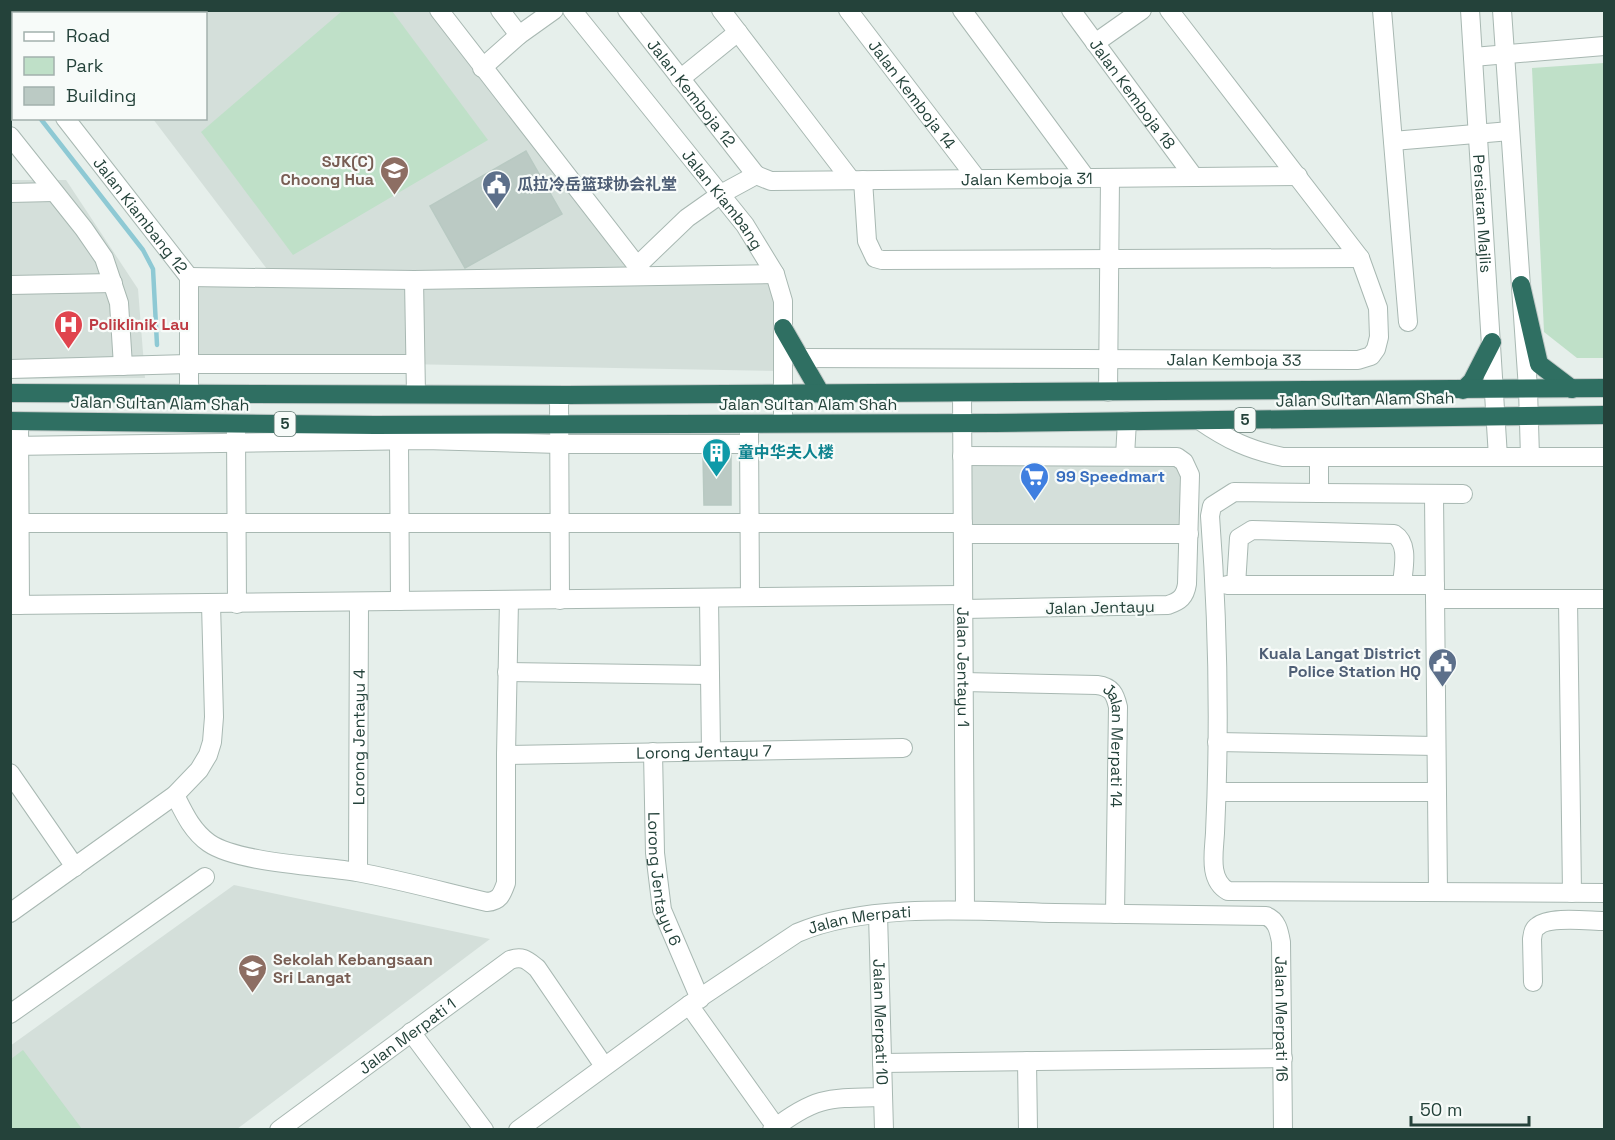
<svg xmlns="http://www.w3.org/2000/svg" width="1615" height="1140" font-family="'Space Grotesk','Noto Sans SC',sans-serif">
  <rect width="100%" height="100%" fill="#e6efeb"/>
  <g fill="#d4dfda">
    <polygon points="72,11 428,11 643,277 270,273 153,119 206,118 206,14 74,14"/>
    <polygon points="10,180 66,180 138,289 145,378 11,379"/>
    <polygon points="769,279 778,303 778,371 194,360 195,282"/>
    <polygon points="1176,460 1184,472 1184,529 968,532 967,462"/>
    <polygon points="234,885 490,939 237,1129 11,1129 10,1046"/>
  </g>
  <g fill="#bfe0c8">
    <polygon points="392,11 488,140 293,255 201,132 342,11"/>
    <polygon points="1604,63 1604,358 1577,358 1544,332 1532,68"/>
    <polygon points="23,1050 82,1129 11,1129 11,1059"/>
  </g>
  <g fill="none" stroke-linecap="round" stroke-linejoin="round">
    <g stroke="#8ec9d4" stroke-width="4.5">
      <polyline points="10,81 14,85"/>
      <polyline points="40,118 143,250 153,269 157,345"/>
    </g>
  </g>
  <g fill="#bbcac4" stroke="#b8c9c2" stroke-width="1.5">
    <polygon points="526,151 562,214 465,268 430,206"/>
    <polygon points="703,455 731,455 731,505 704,505"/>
  </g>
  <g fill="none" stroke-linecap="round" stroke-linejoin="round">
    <defs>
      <g id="minor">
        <polyline points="439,10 645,276"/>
        <polyline points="500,10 519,35 554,10"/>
        <path id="s1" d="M572,10L745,225L775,274L783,301V423"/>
        <path id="s2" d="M627,10L756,175"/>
        <polyline points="721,10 851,180"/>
        <path id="s3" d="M848,10L977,179"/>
        <polyline points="962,10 1086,178"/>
        <path id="s4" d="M1071,10L1194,177"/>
        <polyline points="1382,10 1408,322"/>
        <path id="s5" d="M1470,10L1498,457"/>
        <polyline points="1502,10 1528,389 1530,457"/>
        <polyline points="1095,43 1142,10"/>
        <polyline points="10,49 14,53"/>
        <polyline points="1473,57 1604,46"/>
        <polyline points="482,68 519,35"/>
        <polyline points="680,79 738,32"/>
        <path id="s6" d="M65,118L189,277V394"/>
        <polyline points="10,136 84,229 104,258 119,303 123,366"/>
        <polyline points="1393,141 1510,131"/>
        <path id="s7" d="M756,175L771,181L1298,176"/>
        <polyline points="863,180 867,241 875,258 882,260 1360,258"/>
        <polyline points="10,193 53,192"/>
        <polyline points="637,266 687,218 721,194 756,175"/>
        <polyline points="189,277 414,280 775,274"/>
        <polyline points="414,280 416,394"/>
        <polyline points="10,285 113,283"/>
        <path id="s8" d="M800,358L1358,360L1371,356L1376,349L1379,337L1378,308L1360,258L1169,10"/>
        <polyline points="10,369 188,364 415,364"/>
        <polyline points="1108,392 1110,178"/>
        <path id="s9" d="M962,393L965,910"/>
        <polyline points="559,395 560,600"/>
        <path d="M1199,420C1228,440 1249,450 1283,457H1604"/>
        <polyline points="19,421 20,605"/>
        <polyline points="236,431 237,604"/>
        <polyline points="749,431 750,597"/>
        <polyline points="399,441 400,601"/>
        <polyline points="10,446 425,440 559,444 749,444"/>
        <path d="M962,456L1177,457L1184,462L1190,475L1187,584C1185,597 1180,601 1168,605L963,609"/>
        <polyline points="1125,456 1127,421"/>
        <path d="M1319,457V493L1234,492L1212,506L1210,516C1218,621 1220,727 1215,833C1214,852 1208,880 1228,891L1604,893"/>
        <polyline points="1319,493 1463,494"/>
        <polyline points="1434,496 1438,892"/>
        <polyline points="10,523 963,523"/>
        <polyline points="963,534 1189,534"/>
        <polyline points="1227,585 1435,585"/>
        <path d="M1236,585L1239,538L1252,530L1394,534C1410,544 1403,569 1402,585"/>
        <polyline points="709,598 711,751"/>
        <polyline points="1435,599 1604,599"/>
        <polyline points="1568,599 1572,893"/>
        <polyline points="10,605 963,595"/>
        <polyline points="507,672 710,675"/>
        <path id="s10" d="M964,682L1097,685C1112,687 1115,694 1118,707L1115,914"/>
        <polyline points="1217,742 1436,746"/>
        <path id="s11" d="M653,752L655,853L662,910L700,999"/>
        <path id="s12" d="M506,755L903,748"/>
        <polyline points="10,773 75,867"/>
        <polyline points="1217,792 1437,792"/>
        <path d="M175,795C184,813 192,831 209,843C238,863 321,866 357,872C401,880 444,892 487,902C500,901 502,894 506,883V755L509,600"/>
        <path id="s13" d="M358,872L359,602"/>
        <polyline points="10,913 175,795 199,770 208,755 212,742 214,717 211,604"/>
        <path id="s14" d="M878,914L884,1130"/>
        <path d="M1533,982L1532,939C1533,933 1533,929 1538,926C1549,916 1589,921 1604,921"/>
        <polyline points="689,1005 776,1127"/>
        <polyline points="10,1014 205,877"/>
        <polyline points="411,1032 484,1130"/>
        <polyline points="1027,1061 1028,1130"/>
        <polyline points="882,1063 1283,1058"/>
        <path id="s15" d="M279,1130L510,960C523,955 528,961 537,968L604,1066"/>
        <path id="s16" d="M518,1130L689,1005L797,933C868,902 978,911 1055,913C1125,914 1196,915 1266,916C1277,920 1279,931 1281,942L1283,1130"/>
        <path d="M772,1130C816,1096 829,1098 883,1097"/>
      </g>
      <g id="highway">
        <polyline points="1521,285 1539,364 1572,389"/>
        <polyline points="783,328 821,394"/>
        <polyline points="1463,390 1472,381 1492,342"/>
        <polyline points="10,393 567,395 1604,388"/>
        <polyline points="10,421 375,425 995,423 1604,415"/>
      </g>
    </defs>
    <use href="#minor" stroke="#a8b8b2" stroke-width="20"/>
    <use href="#highway" stroke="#c2cac8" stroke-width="20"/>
    <use href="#minor" stroke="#fff" stroke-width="18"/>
    <use href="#highway" stroke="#2f6f62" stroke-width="18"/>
  </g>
  <defs>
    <symbol id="school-pin" viewBox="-11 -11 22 30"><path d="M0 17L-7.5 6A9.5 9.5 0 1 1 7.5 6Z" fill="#8d6e63" stroke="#f7fbf9"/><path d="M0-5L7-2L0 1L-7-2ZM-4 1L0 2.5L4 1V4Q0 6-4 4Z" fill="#fff"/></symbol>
    <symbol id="civic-pin" viewBox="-11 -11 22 30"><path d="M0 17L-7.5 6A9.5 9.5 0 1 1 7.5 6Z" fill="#5c6f8a" stroke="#f7fbf9"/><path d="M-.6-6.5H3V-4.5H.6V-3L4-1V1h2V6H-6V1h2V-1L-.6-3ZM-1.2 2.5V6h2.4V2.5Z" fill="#fff"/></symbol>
    <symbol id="hospital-pin" viewBox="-11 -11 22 30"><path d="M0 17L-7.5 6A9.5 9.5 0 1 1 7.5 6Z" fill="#e0444e" stroke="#f7fbf9"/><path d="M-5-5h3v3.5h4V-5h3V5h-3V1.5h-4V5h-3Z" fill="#fff"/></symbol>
    <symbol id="building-pin" viewBox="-11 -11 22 30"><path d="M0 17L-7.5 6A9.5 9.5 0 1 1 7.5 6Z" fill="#0f9aa8" stroke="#f7fbf9"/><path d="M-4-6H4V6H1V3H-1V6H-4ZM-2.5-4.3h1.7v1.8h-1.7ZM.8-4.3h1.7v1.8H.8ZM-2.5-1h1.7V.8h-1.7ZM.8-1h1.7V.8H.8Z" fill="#fff"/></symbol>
    <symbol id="supermarket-pin" viewBox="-11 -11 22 30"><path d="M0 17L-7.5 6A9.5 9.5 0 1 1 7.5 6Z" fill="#3f7fe0" stroke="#f7fbf9"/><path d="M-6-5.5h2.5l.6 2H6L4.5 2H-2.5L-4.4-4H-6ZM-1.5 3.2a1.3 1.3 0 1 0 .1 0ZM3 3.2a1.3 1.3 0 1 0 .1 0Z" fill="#fff"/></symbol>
  </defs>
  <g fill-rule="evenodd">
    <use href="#school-pin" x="378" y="154" width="33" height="45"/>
    <use href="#civic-pin" x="480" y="168" width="33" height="45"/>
    <use href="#hospital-pin" x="52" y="308" width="33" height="45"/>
    <use href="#building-pin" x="700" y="436" width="33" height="45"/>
    <use href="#supermarket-pin" x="1018" y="460" width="33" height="45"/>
    <use href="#civic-pin" x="1426" y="646" width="33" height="45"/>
    <use href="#school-pin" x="236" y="952" width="33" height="45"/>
  </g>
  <g text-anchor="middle" stroke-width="4.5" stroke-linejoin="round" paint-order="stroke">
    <g fill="#f7fbf9" stroke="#637a73" stroke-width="1.5">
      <rect x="1234.5" y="408" width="21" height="24" rx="4.5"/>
      <rect x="274.5" y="412" width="21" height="24" rx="4.5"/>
    </g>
    <g font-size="15" font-weight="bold" fill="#24423a">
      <text x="1245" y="425">5</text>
      <text x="285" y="429">5</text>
    </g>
    <g font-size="16" fill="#24423a" stroke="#f7fbf9">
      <text dy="6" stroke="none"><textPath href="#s2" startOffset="105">Jalan Kemboja 12</textPath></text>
      <text dy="6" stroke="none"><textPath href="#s4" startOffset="104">Jalan Kemboja 18</textPath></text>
      <text dy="6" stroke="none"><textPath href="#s3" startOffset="106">Jalan Kemboja 14</textPath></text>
      <text dy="6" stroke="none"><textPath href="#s7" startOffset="272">Jalan Kemboja 31</textPath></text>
      <text dy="6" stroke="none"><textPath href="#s1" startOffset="242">Jalan Kiambang</textPath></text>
      <text dy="6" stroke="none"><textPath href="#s5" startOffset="204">Persiaran Majlis</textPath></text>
      <text dy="6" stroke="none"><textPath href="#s6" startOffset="123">Jalan Kiambang 12</textPath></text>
      <text dy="6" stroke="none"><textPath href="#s8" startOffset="434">Jalan Kemboja 33</textPath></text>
      <text transform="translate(1365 399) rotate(-1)" y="6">Jalan Sultan Alam Shah</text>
      <text transform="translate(160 403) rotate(1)" y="6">Jalan Sultan Alam Shah</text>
      <text x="808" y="410">Jalan Sultan Alam Shah</text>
      <text transform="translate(1100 607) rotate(-1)" y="6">Jalan Jentayu</text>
      <text dy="6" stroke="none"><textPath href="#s9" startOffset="274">Jalan Jentayu 1</textPath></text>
      <text dy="6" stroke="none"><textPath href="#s13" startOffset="135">Lorong Jentayu 4</textPath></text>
      <text dy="6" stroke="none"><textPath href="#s10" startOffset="204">Jalan Merpati 14</textPath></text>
      <text dy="6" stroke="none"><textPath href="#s12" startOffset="198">Lorong Jentayu 7</textPath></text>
      <text dy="6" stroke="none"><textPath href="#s11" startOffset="128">Lorong Jentayu 6</textPath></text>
      <text dy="6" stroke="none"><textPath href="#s16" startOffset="406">Jalan Merpati</textPath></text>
      <text dy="6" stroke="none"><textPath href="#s16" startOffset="922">Jalan Merpati 16</textPath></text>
      <text dy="6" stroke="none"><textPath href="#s14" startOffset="108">Jalan Merpati 10</textPath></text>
      <text dy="6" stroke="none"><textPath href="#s15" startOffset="159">Jalan Merpati 1</textPath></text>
    </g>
    <g font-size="16" font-weight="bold" fill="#785e54" stroke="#f7fbf9" text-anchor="end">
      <text x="374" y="167">SJK(C)<tspan x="374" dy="18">Choong Hua</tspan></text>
      <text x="273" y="965" text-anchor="start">Sekolah Kebangsaan<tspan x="273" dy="18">Sri Langat</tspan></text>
    </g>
    <g font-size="16" font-weight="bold" fill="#4e5e75" stroke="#f7fbf9" text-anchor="start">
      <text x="517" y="190">瓜拉冷岳篮球协会礼堂</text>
      <text x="1421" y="659" text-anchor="end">Kuala Langat District<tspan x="1421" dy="18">Police Station HQ</tspan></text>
    </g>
    <g font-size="16" font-weight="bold" fill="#be3a42" stroke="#f7fbf9" text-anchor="start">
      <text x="89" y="330">Poliklinik Lau</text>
    </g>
    <g font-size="16" font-weight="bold" fill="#0d838f" stroke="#f7fbf9" text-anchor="start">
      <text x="738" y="458">童中华夫人楼</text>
    </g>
    <g font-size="16" font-weight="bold" fill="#366cbe" stroke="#f7fbf9" text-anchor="start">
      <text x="1056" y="482">99 Speedmart</text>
    </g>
  </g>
  <rect width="1615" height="1140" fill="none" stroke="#24423a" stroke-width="24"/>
  <rect x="12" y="12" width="195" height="108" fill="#f7fbf9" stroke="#a3b1ad" stroke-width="1.5"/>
  <rect x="24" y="32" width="30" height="9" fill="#ffffff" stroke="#a3b1ad" stroke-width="1.5"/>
  <text x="66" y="42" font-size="18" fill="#24423a">Road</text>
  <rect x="24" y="57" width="30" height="18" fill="#bfe0c8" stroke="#a3b1ad" stroke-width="1.5"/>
  <text x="66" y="72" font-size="18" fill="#24423a">Park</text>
  <rect x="24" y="87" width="30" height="18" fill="#bbcac4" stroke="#a3b1ad" stroke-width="1.5"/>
  <text x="66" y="102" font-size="18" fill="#24423a">Building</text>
  <path d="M1411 1116v9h118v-9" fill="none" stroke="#24423a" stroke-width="3"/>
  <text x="1420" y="1116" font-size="18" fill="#24423a" stroke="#f7fbf9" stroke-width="4.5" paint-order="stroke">50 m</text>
</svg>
